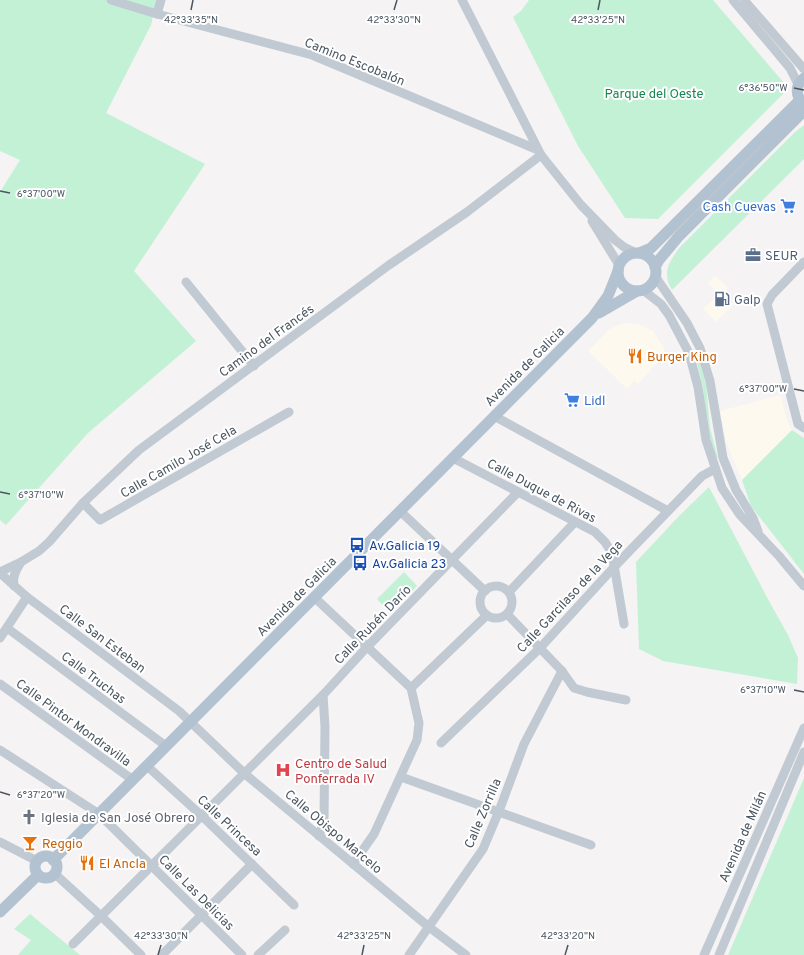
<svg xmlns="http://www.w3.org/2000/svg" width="804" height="955" font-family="Overpass,sans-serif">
  <rect width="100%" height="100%" fill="#f5f3f3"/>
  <g fill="#fdf9ef">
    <polygon points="715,275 729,289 725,294 734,304 716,322 703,309 719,294 708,283"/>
    <polygon points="627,323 641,325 653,331 665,349 663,356 638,384 634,381 627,389 588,351 608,330 615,326"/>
    <polygon points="780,395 788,423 792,430 742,480 727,444 720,411"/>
  </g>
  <g fill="#c3f1d5">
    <polygon points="0,0 157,0 151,25 106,113 205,164 134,271 196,341 88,433 6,525 0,520 0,192 20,160 0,151"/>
    <polygon points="529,0 713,0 785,84 783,94 658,219 625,218 578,146 513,17 521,11"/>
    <path d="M804,125V159L672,290C661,272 670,261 680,247L795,132Z"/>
    <polygon points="698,358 706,384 710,428 718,458 715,458 706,419 703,387 696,359"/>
    <polygon points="792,430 804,438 804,574 751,506 742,480"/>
    <polygon points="709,487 769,601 788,635 798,658 797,684 663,661 639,649 636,562 679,516"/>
    <polygon points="404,572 417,586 390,613 377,599"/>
    <polygon points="804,778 804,955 728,955"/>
    <polygon points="30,914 80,955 18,955 31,940 14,929"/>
  </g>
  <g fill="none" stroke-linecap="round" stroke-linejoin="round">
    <g stroke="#c1cad2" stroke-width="9">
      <polyline points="111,0 157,14 312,55 538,150"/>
      <polyline points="462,0 541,155 581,205 615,240 624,247 636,253"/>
      <polyline points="733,0 790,68 798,84"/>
      <polyline points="744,0 804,69"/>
      <polyline points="157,14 161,0"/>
      <polyline points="592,221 619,265"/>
      <polyline points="804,262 772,295 767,304 798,424 804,428"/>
      <polyline points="655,276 687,323 700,348 710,381 723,458 736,490 753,518 758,531"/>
      <polyline points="186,282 254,366"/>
      <polyline points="643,290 661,304 669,315 689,353 698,387 706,440 722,488 740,515 779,556 804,586"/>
      <polyline points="494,416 668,511"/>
      <polyline points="453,458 595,532 605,542 612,553 624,624"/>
      <polyline points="83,503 100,520 289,412"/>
      <polyline points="400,511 485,591"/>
      <polyline points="0,572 21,562 39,551 49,542 83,503 139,450 389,265 467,212 541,155"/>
      <polyline points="0,573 27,597 179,711 245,774 429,927 466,955"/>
      <path d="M14,586C12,577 16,570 21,562"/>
      <circle cx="496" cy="602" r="16"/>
      <polyline points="509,592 575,522"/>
      <polyline points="314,597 411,688 419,723 417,740 374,834 353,864"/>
      <polyline points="507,614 562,671 574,688 587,692 626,700"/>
      <polyline points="7,628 166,746"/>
      <polyline points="0,638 27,597"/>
      <polyline points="0,684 133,780"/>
      <polyline points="411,688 487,615"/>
      <polyline points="441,743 540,648 615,566 702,476 715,469"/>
      <polyline points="0,750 99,814 242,955"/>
      <polyline points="147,766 202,816 294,905"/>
      <polyline points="401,777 591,845"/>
      <polyline points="319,836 324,821 325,727 323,695"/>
      <polyline points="0,842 37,861"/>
      <polyline points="54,873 101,916 141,955"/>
      <polyline points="73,944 323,695 367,647 518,492"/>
      <polyline points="162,955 252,864"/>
      <polyline points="258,955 285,930"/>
      <polyline points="409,955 483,849 499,811 524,744 562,671"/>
      <polyline points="704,955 804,728"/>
      <polyline points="719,955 804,752"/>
    </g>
    <g stroke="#b3c2d1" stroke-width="11">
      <path d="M804,78C795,85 795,96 804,104"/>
      <polyline points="639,253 651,248 800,100"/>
      <circle cx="637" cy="272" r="19"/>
      <polyline points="655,267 659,260 679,236 804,111"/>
      <polyline points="599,313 637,291"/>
      <circle cx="46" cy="867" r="11"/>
      <polyline points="53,860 592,318 608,296 618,271"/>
      <polyline points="0,912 38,875"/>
    </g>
  </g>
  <path fill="none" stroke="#4a5661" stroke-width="1.5" d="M191,10L193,0M394,10L397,0M598,10L600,0M794,88L804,90M0,191L10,193M794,389L804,391M0,492L10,494M794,690L804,692M0,792L10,795M158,955L161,945M362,955L364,945M565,955L568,945"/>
  <defs>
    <symbol id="supermarket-bare" viewBox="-9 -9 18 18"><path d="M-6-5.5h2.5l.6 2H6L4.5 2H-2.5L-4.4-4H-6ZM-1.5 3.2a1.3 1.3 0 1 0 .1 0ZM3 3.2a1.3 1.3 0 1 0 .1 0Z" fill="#3f7fe0" stroke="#fff" stroke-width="2.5" paint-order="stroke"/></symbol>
    <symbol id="office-bare" viewBox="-9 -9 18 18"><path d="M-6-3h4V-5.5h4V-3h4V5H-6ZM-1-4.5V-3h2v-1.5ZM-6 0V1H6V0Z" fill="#5c6f8a" stroke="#fff" stroke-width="2.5" paint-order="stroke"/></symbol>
    <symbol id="fuel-bare" viewBox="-9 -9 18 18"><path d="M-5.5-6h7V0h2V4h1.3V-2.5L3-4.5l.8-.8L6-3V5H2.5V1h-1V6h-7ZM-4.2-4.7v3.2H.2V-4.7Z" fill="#5c6f8a" stroke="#fff" stroke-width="2.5" paint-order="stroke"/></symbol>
    <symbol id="restaurant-bare" viewBox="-9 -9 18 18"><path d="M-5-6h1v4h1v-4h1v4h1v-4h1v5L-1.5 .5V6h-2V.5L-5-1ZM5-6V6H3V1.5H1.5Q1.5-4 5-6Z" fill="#e8710a" stroke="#fff" stroke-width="2.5" paint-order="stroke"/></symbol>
    <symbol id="bus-bare" viewBox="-9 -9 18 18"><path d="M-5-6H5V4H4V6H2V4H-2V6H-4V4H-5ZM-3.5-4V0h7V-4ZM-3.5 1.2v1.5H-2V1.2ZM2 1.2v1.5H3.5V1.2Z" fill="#1a4fb4" stroke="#fff" stroke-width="2.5" paint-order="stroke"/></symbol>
    <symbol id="hospital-bare" viewBox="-9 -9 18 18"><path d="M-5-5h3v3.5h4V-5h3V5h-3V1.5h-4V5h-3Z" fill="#e0444e" stroke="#fff" stroke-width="2.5" paint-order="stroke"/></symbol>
    <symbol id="church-bare" viewBox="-9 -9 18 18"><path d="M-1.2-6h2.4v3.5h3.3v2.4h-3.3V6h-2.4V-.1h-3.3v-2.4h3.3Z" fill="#6b7280" stroke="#fff" stroke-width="2.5" paint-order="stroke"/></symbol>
    <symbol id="bar-bare" viewBox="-9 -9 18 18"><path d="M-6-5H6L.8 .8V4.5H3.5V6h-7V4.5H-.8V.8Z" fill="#e8710a" stroke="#fff" stroke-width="2.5" paint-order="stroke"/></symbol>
  </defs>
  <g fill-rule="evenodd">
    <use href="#supermarket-bare" x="777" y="195" width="22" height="22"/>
    <use href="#office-bare" x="742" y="244" width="22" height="22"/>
    <use href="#fuel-bare" x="711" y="288" width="22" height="22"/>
    <use href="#restaurant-bare" x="624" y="345" width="22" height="22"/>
    <use href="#supermarket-bare" x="561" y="389" width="22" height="22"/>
    <use href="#bus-bare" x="346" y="534" width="22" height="22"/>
    <use href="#bus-bare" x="349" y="552" width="22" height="22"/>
    <use href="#hospital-bare" x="272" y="759" width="22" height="22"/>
    <use href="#church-bare" x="18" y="806" width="22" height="22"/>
    <use href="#bar-bare" x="19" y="832" width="22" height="22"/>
    <use href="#restaurant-bare" x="76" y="852" width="22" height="22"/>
  </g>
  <g text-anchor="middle" stroke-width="4" stroke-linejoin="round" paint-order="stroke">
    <g font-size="13" fill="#4a5661" stroke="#fff">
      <text transform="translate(355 61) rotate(22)" y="5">Camino Escobalón</text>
      <text transform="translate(266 340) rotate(-36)" y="5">Camino del Francés</text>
      <text transform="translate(524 366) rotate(-45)" y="5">Avenida de Galicia</text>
      <text transform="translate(178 461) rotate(-30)" y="5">Calle Camilo José Cela</text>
      <text transform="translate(542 490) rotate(28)" y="5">Calle Duque de Rivas</text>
      <text transform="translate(296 596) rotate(-45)" y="5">Avenida de Galicia</text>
      <text transform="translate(569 596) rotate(-47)" y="5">Calle Garcilaso de la Vega</text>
      <text transform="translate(372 624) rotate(-46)" y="5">Calle Rubén Darío</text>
      <text transform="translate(103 638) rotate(37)" y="5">Calle San Esteban</text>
      <text transform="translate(94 677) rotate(37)" y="5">Calle Truchas</text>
      <text transform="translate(74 722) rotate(36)" y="5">Calle Pintor Mondravilla</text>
      <text transform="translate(482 813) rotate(-67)" y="5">Calle Zorrilla</text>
      <text transform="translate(230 825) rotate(43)" y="5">Calle Princesa</text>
      <text transform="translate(334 831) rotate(40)" y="5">Calle Obispo Marcelo</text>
      <text transform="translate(742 836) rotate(-66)" y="5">Avenida de Milán</text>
      <text transform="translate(197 892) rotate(45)" y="5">Calle Las Delicias</text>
    </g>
    <g font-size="13" fill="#17864f" stroke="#fff">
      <text x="654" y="98">Parque del Oeste</text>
    </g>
    <g font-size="13" fill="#366cbe" stroke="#fff" text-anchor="end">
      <text x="776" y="211">Cash Cuevas</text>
      <text x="584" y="405" text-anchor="start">Lidl</text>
    </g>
    <g font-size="13" fill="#4e5e75" stroke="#fff" text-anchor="start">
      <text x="765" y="260">SEUR</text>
      <text x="734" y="304">Galp</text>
    </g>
    <g font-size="13" fill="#c56008" stroke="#fff" text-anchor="start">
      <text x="647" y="361">Burger King</text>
      <text x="42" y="848">Reggio</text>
      <text x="99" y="868">El Ancla</text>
    </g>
    <g font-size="13" fill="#164399" stroke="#fff" text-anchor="start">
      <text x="369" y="550">Av.Galicia 19</text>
      <text x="372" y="568">Av.Galicia 23</text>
    </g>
    <g font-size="13" fill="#be3a42" stroke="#fff" text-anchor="start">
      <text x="295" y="768">Centro de Salud<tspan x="295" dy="15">Ponferrada IV</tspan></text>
    </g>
    <g font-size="13" fill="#5b616d" stroke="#fff" text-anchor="start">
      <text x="41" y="822">Iglesia de San José Obrero</text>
    </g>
  </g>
  <g font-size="10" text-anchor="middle" fill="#4a5661" stroke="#fff" stroke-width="4" stroke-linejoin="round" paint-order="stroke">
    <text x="191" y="23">42°33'35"N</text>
    <text x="394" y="23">42°33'30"N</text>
    <text x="598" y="23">42°33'25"N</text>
    <text x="763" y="91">6°36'50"W</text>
    <text x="41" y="197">6°37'00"W</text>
    <text x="763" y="392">6°37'00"W</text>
    <text x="41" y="498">6°37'10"W</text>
    <text x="763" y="693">6°37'10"W</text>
    <text x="41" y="798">6°37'20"W</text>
    <text x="161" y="939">42°33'30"N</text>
    <text x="364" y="939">42°33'25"N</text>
    <text x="568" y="939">42°33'20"N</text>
  </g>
</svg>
